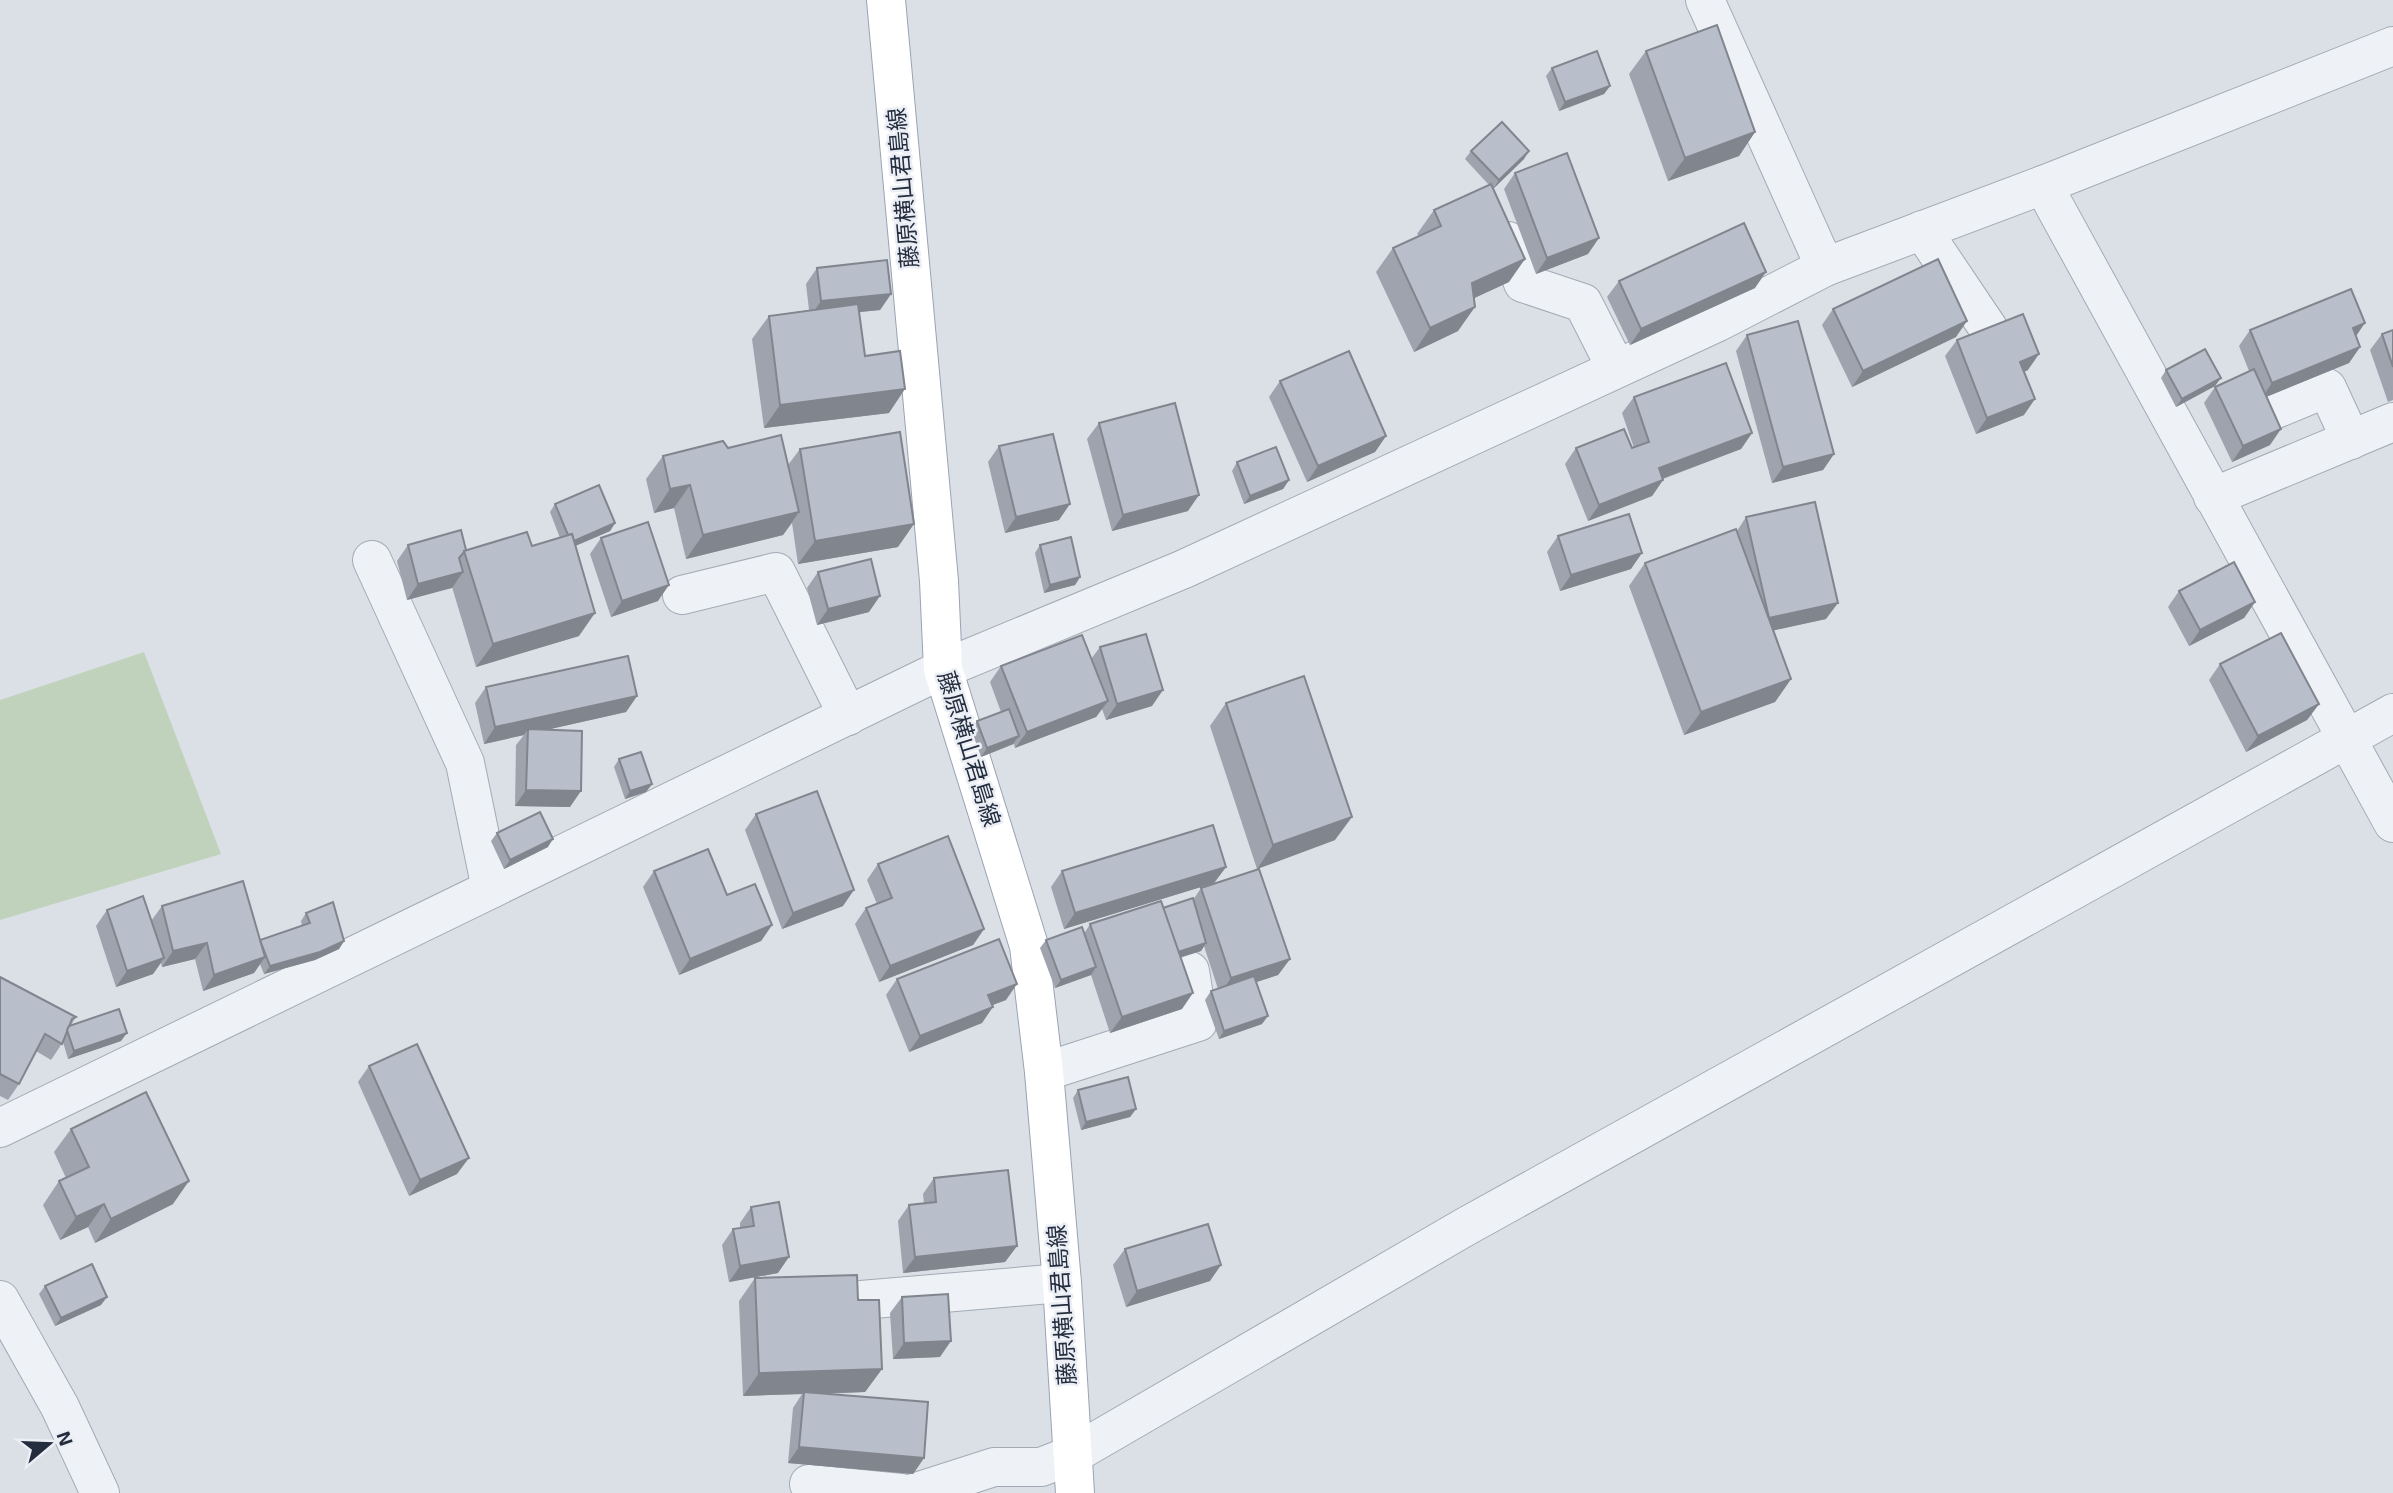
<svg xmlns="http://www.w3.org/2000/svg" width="2393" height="1493" font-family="'Exo 2','Noto Sans JP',sans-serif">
  <rect width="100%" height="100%" fill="#dbe0e7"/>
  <polygon fill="#c1d2bc" points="144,652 221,854 0,920 0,700"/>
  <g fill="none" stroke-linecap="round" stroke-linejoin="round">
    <defs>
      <g id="minor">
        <polyline points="1705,0 1825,267"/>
        <polyline points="2043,185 2393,823"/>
        <polyline points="1922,230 1988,328"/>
        <polyline points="1508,241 1523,283 1583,303 1616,368"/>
        <polyline points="2271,411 2327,388 2351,440"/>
        <polyline points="2213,497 2393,422"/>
        <polyline points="372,560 465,763 491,889"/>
        <polyline points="682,595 776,572 848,716"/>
        <polyline points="1044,1072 1198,1022 1190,971"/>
        <polyline points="0,1128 943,669 1184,569 1718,322 1825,267 2043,185 2393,46"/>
        <polyline points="0,1300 60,1407 100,1493"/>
        <polyline points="861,1300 1062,1283"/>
        <polyline points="809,1484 901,1493"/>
        <polyline points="913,1493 994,1467 1041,1467 1072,1455 1465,1227 2393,713"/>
      </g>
      <polyline id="major" points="886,0 939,581 943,669 1029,946 1044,1072 1062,1283 1075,1493"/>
    </defs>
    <use href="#minor" stroke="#a4aab4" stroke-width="40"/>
    <use href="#major" stroke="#9aa3b4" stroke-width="40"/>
    <use href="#minor" stroke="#eef1f5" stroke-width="38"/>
    <use href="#major" stroke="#fff" stroke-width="38"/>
  </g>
  <g fill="#9ea3ae">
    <polygon points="1646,51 1755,132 1739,156 1668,181 1629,74"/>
    <polygon points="1552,68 1610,86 1604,94 1559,111 1546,76"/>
    <polygon points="1471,151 1524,159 1493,189 1509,282 1474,298 1458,331 1414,352 1376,272 1393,248 1419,236 1417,234 1434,210 1489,185 1465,159"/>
    <polygon points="1515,173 1588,254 1536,274 1504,189"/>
    <polygon points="817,268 891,294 880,310 859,312 865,356 889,413 764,428 752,339 769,316 809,310 806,284"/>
    <polygon points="1619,281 1755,288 1630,345 1607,297"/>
    <polygon points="1833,309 1956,337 1852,387 1822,325"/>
    <polygon points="2250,330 2356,336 2360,347 2349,363 2266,397 2270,445 2232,462 2204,403 2215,387 2249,371 2239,346"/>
    <polygon points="2393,330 2393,400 2388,402 2370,350 2382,334"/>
    <polygon points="1747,335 1834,454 1823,470 1772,483 1736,351"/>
    <polygon points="1957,340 2028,370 2024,372 2024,415 1976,434 1945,356"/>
    <polygon points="2166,370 2215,386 2176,407 2161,378"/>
    <polygon points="1280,381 1386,436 1375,452 1307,482 1269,397"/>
    <polygon points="1634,397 1752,433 1741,449 1663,479 1663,480 1652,496 1588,521 1565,464 1576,448 1634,448 1622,413"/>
    <polygon points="1099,423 1188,511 1112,531 1087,439"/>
    <polygon points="999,446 1059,520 1005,533 988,462"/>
    <polygon points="728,448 788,465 800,449 898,547 798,564 792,523 783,535 686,559 674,508 654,513 646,479 663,456"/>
    <polygon points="1237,462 1289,480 1283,489 1244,504 1232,471"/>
    <polygon points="555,504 615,523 610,531 575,546 579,636 476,667 452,587 407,600 397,561 408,545 466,550 532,546 560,538 550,512"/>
    <polygon points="1746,517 1826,619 1774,630 1791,679 1775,702 1684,735 1629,586 1645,563 1737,531"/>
    <polygon points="1558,536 1631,569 1560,591 1547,552"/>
    <polygon points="601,538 658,601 611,617 590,554"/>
    <polygon points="1040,545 1080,577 1075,585 1044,593 1035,553"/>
    <polygon points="818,572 869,612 817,625 807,588"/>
    <polygon points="2179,591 2255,602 2244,618 2189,646 2168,607"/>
    <polygon points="1100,647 1152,706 1106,720 1102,709 1096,717 1015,748 1014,744 981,757 971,729 977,721 1001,712 990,682 1001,666 1091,659"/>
    <polygon points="2220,664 2319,704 2307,720 2246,752 2209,680"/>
    <polygon points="486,687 637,696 626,712 546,730 570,807 515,806 516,745 524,735 484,744 475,703"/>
    <polygon points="1226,703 1335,840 1257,869 1210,726"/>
    <polygon points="619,759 652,784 646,792 625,799 614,767"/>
    <polygon points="756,814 843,906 782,929 745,830"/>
    <polygon points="497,833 548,847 504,869 491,841"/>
    <polygon points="878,864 984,929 973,945 879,982 855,924 866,908 877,904 867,880"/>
    <polygon points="1226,867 1214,883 1064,929 1051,887 1062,871"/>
    <polygon points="654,871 727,895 772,925 761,941 679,975 643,887"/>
    <polygon points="1201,888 1290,959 1278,975 1256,982 1262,1024 1219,1039 1205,1000 1211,991 1218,989 1204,946 1201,951 1180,958 1182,1009 1110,1033 1091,975 1055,988 1040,948 1046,940 1084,934 1090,924 1163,908 1193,900"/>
    <polygon points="162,906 260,940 302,926 301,921 306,913 344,941 339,949 315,960 264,974 260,964 254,973 203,991 195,959 162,967 161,963 153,974 116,987 96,926 107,910 151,921"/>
    <polygon points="0,977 76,1017 71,1025 121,1041 68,1059 63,1042 51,1060 36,1051 19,1084 8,1100 0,1096"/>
    <polygon points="897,979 1006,1000 992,1005 982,1023 909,1052 886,995"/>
    <polygon points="369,1066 457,1174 409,1196 358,1082"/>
    <polygon points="1078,1090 1136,1109 1130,1117 1081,1130 1073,1098"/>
    <polygon points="71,1129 173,1204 95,1243 88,1227 60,1240 43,1205 59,1181 66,1178 54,1152"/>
    <polygon points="934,1178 1017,1246 1005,1262 903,1273 898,1221 909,1205 924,1204 923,1194"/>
    <polygon points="751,1207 778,1273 729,1282 722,1245 733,1229 740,1228 740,1223"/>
    <polygon points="1125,1249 1210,1281 1126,1307 1113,1265"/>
    <polygon points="755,1278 858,1300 882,1369 865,1392 824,1394 924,1458 913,1474 788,1463 793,1408 802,1394 743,1396 739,1301"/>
    <polygon points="45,1286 101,1305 55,1326 39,1294"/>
    <polygon points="902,1297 940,1357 893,1359 890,1313"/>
  </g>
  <g fill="#81858d">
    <polygon points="1610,86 1604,94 1559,111 1565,102"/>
    <polygon points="1755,132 1739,156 1668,181 1685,158"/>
    <polygon points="1529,151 1524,159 1493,189 1499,180"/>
    <polygon points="1599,238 1588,254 1536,274 1547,258"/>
    <polygon points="1525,259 1509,282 1455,307 1472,283"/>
    <polygon points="1766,272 1755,288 1630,345 1641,329"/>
    <polygon points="891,294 880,310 810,317 821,301"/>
    <polygon points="1475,307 1458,331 1414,352 1430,328"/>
    <polygon points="1967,321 1956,337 1852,387 1863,371"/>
    <polygon points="2365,323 2354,339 2353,328"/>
    <polygon points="2360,347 2349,363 2261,399 2272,383"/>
    <polygon points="2039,354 2028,370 2009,378 2020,362"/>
    <polygon points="2221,378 2215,386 2176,407 2182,399"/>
    <polygon points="905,389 889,413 764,428 780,405"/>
    <polygon points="2035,399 2024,415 1976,434 1987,418"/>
    <polygon points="2281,429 2270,445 2232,462 2243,446"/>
    <polygon points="1752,433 1741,449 1648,484 1659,468"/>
    <polygon points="1386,436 1375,452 1307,482 1318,466"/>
    <polygon points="1834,454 1823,470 1772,483 1783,467"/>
    <polygon points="1289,480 1283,489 1244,504 1250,496"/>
    <polygon points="1663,480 1652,496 1588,521 1599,505"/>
    <polygon points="690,485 674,508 654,513 670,489"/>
    <polygon points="1199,495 1188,511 1112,531 1123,515"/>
    <polygon points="1070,504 1059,520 1005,533 1016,517"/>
    <polygon points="799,512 783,535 686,559 703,535"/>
    <polygon points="615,523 610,531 566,550 571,542"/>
    <polygon points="914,524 898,547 798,564 815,541"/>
    <polygon points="1642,553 1631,569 1560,591 1571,575"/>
    <polygon points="463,572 452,588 407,600 418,584"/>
    <polygon points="1080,577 1075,585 1044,593 1050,585"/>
    <polygon points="669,585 658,601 611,617 622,601"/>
    <polygon points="880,596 869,612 817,625 828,609"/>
    <polygon points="2255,602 2244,618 2189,646 2200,630"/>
    <polygon points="1838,603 1826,619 1757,634 1768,618"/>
    <polygon points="595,613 579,636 476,667 493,644"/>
    <polygon points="1791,679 1775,702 1684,735 1701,712"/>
    <polygon points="1163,690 1152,706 1106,720 1117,704"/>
    <polygon points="637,696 626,712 528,734 528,729 524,735 484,744 495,727"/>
    <polygon points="1108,701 1096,717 1015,748 1027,732"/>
    <polygon points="2319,704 2307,720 2246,752 2258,736"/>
    <polygon points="1019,736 1013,744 981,757 987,748"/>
    <polygon points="652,784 646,792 625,799 630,791"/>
    <polygon points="526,790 581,791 570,807 515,806"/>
    <polygon points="1352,817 1335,840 1257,869 1273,845"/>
    <polygon points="553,839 548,847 504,869 510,860"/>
    <polygon points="1226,867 1214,883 1064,929 1075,913"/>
    <polygon points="854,890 843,906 782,929 793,913"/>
    <polygon points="772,925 761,941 679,975 690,959"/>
    <polygon points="984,929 973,945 879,982 890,966"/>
    <polygon points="344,941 339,949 315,960 264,974 270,966"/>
    <polygon points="207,943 195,959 162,967 173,951"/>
    <polygon points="1206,943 1201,951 1171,960 1177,952"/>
    <polygon points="265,957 254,973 203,991 214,975"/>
    <polygon points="164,958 153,974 116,987 127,971"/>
    <polygon points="1290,959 1278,975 1220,994 1231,978"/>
    <polygon points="1096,967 1091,975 1055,988 1061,980"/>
    <polygon points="1017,984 1006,1000 977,1011 988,995"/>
    <polygon points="1193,993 1182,1009 1110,1033 1122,1017"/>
    <polygon points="993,1007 982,1023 909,1052 920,1036"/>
    <polygon points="1268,1016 1262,1024 1219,1039 1224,1031"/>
    <polygon points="127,1033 121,1041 68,1059 74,1051"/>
    <polygon points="1136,1109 1130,1117 1081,1130 1086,1122"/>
    <polygon points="469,1158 457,1174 409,1196 420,1180"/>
    <polygon points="189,1181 173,1204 95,1243 111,1219"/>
    <polygon points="104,1204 88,1227 60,1240 76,1217"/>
    <polygon points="1017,1246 1005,1262 903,1273 915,1257"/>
    <polygon points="789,1257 778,1273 729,1282 740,1266"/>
    <polygon points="1221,1265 1210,1281 1126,1307 1137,1291"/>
    <polygon points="107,1297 101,1305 55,1326 61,1318"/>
    <polygon points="951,1341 940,1357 893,1359 904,1343"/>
    <polygon points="882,1369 865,1392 804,1394 804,1392 802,1394 743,1396 759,1373"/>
    <polygon points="799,1447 924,1458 913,1474 788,1463"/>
  </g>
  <g fill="#b8beca" stroke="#81858d" stroke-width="2">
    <polygon points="1717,25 1755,132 1685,158 1646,51"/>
    <polygon points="1597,51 1610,86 1565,102 1552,68"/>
    <polygon points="1502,122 1529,151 1499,180 1471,151"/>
    <polygon points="1567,153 1599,238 1547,258 1515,173"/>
    <polygon points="1491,184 1525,259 1472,283 1475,307 1430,328 1393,248 1441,226 1434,210"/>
    <polygon points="1744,223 1766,272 1641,329 1619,281"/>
    <polygon points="1938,259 1967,321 1863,371 1833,309"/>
    <polygon points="887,260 891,294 821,301 817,268"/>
    <polygon points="2351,289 2365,323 2353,328 2360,347 2272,383 2250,330"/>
    <polygon points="858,304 865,356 900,351 905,389 780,405 769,316"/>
    <polygon points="2023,314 2039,354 2020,362 2035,399 1987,418 1957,340"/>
    <polygon points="1798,321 1834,454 1783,467 1747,335"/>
    <polygon points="2393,330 2393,367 2382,334"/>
    <polygon points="2205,349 2221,378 2182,399 2166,370"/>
    <polygon points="1349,351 1386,436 1318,466 1280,381"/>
    <polygon points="1726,363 1752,433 1659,468 1663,480 1599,505 1576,448 1624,429 1632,448 1649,442 1634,397"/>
    <polygon points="2254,369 2281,429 2243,446 2215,387"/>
    <polygon points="1175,403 1199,495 1123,515 1099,423"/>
    <polygon points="900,432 914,524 815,541 800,449"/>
    <polygon points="1053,434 1070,504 1016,517 999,446"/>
    <polygon points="781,435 799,512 703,535 690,485 670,489 663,456 723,441 728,448"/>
    <polygon points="1276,447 1289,480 1250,496 1237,462"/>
    <polygon points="599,485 615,523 574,541 572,534 568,535 555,504"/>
    <polygon points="1815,502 1838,603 1769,618 1746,517"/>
    <polygon points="1629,514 1642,553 1571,575 1558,536"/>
    <polygon points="648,522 669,585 622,601 601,538"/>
    <polygon points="1736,529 1791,679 1701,712 1645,563"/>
    <polygon points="461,530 466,550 459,558 463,572 418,584 408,545"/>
    <polygon points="527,532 532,546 572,534 595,613 493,644 464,551"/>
    <polygon points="1071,537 1080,577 1050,585 1040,545"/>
    <polygon points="871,559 880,596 828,609 818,572"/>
    <polygon points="2234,562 2255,602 2200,630 2179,591"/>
    <polygon points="2281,633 2319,704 2258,736 2220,664"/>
    <polygon points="1146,634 1163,690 1117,704 1100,647"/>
    <polygon points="1082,635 1108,701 1027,732 1001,666"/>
    <polygon points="628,656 637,696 495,727 486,687"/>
    <polygon points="1304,676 1352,817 1273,845 1226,703"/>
    <polygon points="1009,709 1019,736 987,748 977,721"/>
    <polygon points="528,729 582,731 581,791 526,790"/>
    <polygon points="641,752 652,784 630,791 619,759"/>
    <polygon points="817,791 854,890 793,913 756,814"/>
    <polygon points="540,812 553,839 510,860 497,833"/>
    <polygon points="1213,825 1226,867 1075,913 1062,871"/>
    <polygon points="948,836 984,929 890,966 866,908 892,898 878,864"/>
    <polygon points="708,849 727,895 755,884 772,925 690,959 654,871"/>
    <polygon points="1259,869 1290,959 1231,978 1201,888"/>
    <polygon points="243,881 265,957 214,975 207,943 173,951 162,906"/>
    <polygon points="143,896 164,958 127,971 107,910"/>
    <polygon points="1193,898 1206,943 1178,952 1163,908"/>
    <polygon points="1161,901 1193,993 1122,1017 1090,924"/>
    <polygon points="333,902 344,941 320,952 270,966 260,940 310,923 306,913"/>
    <polygon points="1082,927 1096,967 1061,980 1046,940"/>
    <polygon points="999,939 1017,984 988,995 993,1007 920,1036 897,979"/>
    <polygon points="1254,976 1268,1016 1224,1031 1211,991"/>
    <polygon points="0,977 76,1017 72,1019 62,1044 45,1034 19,1084 0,1074"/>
    <polygon points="119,1009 127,1033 74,1051 67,1030 69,1026"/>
    <polygon points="417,1044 469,1158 420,1180 369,1066"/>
    <polygon points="1128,1077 1136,1109 1086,1122 1078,1090"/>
    <polygon points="146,1092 189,1181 111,1219 104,1204 76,1217 59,1181 89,1167 71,1129"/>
    <polygon points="1008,1170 1017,1246 915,1257 909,1205 936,1202 934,1178"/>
    <polygon points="779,1202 789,1257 740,1266 733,1229 754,1226 751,1207"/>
    <polygon points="1208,1224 1221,1265 1137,1291 1125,1249"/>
    <polygon points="92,1264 107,1297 61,1318 45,1286"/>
    <polygon points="857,1275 858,1300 879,1300 882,1369 759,1373 755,1278"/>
    <polygon points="948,1294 951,1341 904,1343 902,1297"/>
    <polygon points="804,1392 928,1402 924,1458 799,1447"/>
  </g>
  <g text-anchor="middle" stroke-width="5" stroke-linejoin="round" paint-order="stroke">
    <g font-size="23" fill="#242d3e" stroke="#ebeff5">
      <text transform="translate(903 188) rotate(-95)" y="8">藤原横山君島線</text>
      <text transform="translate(969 749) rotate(73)" y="8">藤原横山君島線</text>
      <text transform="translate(1062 1305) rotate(-94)" y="8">藤原横山君島線</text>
    </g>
  </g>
  <g transform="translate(49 1444) rotate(71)" stroke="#ebeff5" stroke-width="5" paint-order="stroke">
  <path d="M0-5L12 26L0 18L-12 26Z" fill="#242d3e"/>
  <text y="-10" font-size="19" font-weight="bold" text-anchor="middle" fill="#242d3e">N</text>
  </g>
</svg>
